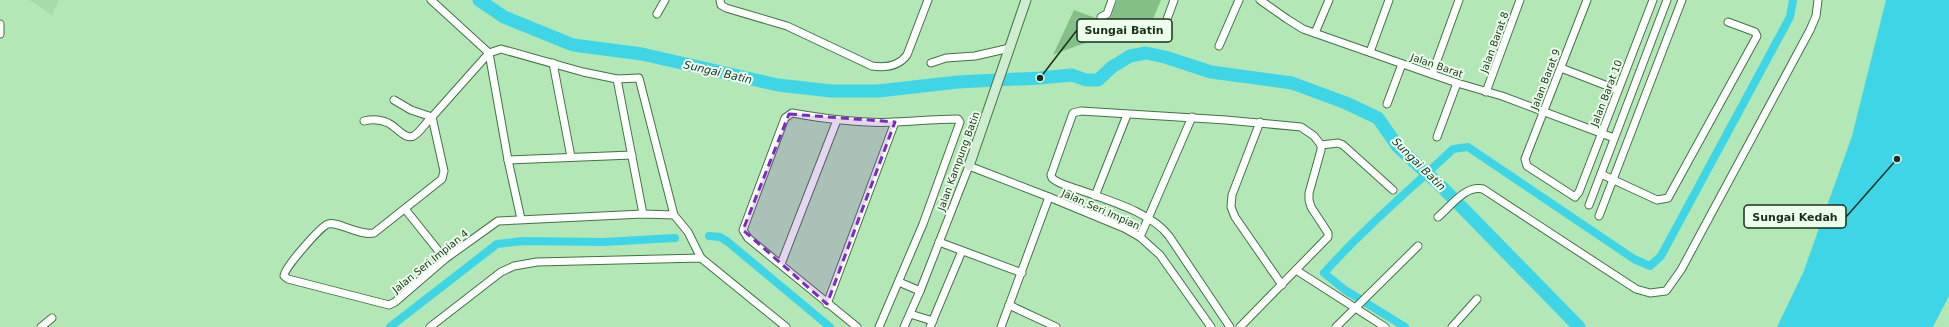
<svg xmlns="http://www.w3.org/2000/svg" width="1949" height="327" font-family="'DejaVu Sans',sans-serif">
  <rect width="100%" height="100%" fill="#b4e7b6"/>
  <polygon fill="#a5dca7" points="29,0 59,0 52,15"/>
  <path fill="#83c085" d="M1117,0H1161L1147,33C1110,33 1086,42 1053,55L1074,10L1109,23Z"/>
  <polygon fill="#3ed6e6" points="1886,0 1949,0 1949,296 1933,327 1777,327 1803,273 1852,136"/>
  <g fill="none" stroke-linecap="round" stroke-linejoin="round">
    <g stroke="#3ed6e6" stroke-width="8">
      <polyline points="709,236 720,237 728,242 830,327"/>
      <polyline points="390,327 497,244 523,241 604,242 675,238"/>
      <path d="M1405,327L1345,290L1324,273C1364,228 1410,190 1453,149L1468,147L1634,259L1650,266L1661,256L1790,17L1793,0"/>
    </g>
    <polyline stroke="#3ed6e6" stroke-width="13" points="479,0 504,17 573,45 642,54 778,85 831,91 878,91 958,82 1040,78 1072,75 1086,80 1098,80 1112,67 1130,56 1146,53 1165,57 1211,72 1292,83 1346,103 1378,118 1398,147 1443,188 1579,327"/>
    <defs>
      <g id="street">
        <polyline points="431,0 489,53"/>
        <path d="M720,0L721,5L726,8L787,26L872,66C885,68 898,67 907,55L928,0"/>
        <polyline points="1260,0 1287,19 1303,29 1457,83 1502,96 1614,138"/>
        <polyline points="1587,0 1525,159 1527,166 1575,197 1579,192 1653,0"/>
        <polyline points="657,14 665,0"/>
        <polyline points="1101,17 1107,14 1112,0"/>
        <polyline points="1166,22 1174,0"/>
        <polyline points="0,24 0,34"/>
        <polyline points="1315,33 1329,0"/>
        <polyline points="1219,46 1239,0"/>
        <polyline points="1370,52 1389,0"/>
        <polyline points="489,53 508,160 521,219"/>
        <polyline points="553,63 571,157"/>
        <polyline points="931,63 946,58 975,56 1010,48"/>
        <polyline points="1561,68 1618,90"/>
        <polyline points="1432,74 1459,0"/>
        <polyline points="617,79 643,214"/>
        <polyline points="1486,92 1520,0"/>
        <polyline points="1387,104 1402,64"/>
        <path d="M364,121C372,119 380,119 388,123C396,126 406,142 415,135C421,131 426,122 432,117L411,110L394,100"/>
        <polyline points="1260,122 1232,195 1231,207 1235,217 1282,285"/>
        <polyline points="1437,137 1457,83"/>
        <polyline points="1321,145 1338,143 1343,145 1393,190"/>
        <polyline points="508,160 632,155"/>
        <polyline points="1601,174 1657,200 1668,198 1757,36 1755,32 1728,22"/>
        <polyline points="1095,196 1127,115"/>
        <polyline points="1589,205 1667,0"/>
        <polyline points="405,209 445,259"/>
        <path d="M674,215L643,214L498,221L445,259L395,302L389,305L288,279L284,276C284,268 321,226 328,224C338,221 359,236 374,233L442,179L444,171L432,117L489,53L501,49L583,72L617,79L639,78L674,215L688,232L701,258"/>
        <polyline points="1599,216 1682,0"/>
        <path d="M1438,217C1451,206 1465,185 1483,189L1636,289L1650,293L1666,291L1681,270L1810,30L1816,16L1818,0"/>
        <polyline points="1140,237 1192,117"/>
        <polyline points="939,242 1022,273"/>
        <polyline points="781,264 837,120"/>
        <polyline points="1296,270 1385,327"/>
        <polyline points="899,282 920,291"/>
        <polyline points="827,304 895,122"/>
        <polyline points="1009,305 1056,327"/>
        <polyline points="910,314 933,321"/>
        <polyline points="41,327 52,318"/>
        <polyline points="430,327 501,272 514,266 537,262 701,258 786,327"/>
        <path d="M857,327L748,238L743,230L785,118L792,113C826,119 861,124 896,122C917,121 937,119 958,119L960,122L923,224L879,327"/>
        <polyline points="904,327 920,291 969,166 1049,197 1124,228 1140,237 1160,255 1211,327"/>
        <polyline points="930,327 962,251"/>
        <polyline points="1001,327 1049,197"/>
        <path d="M1230,327L1169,236C1151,212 1107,200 1080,190C1071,187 1058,184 1052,178L1051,175L1073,113L1081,111L1226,120L1301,127L1314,136L1321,145V150L1309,193V200L1311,207L1328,233V237L1240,327"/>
        <polyline points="1336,327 1418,246"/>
        <polyline points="1452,327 1477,299"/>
      </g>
      <polyline id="secondary" points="969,166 1026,0"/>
    </defs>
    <use href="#street" stroke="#447246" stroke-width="9"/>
    <use href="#secondary" stroke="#447246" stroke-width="11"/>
    <use href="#street" stroke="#fff" stroke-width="7"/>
    <use href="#secondary" stroke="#ceedd1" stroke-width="9"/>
  </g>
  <path fill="#7b2cbf" fill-opacity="0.2" stroke="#7b2cbf" stroke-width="3" stroke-dasharray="8 5" stroke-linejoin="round" d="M789,114L895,122L827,304L743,230Z"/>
  <g text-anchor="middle" stroke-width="4" stroke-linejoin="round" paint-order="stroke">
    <g font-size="10" fill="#1b2f1c" stroke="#ebffeb">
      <text transform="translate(1494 42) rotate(-70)" y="4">Jalan Barat 8</text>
      <text transform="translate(1437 65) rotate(19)" y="4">Jalan Barat</text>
      <text transform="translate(1545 79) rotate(-69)" y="4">Jalan Barat 9</text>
      <text transform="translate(1606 93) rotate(-69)" y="4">Jalan Barat 10</text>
      <text transform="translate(958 161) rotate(-70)" y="4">Jalan Kampung Batin</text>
      <text transform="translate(1101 209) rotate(24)" y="4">Jalan Seri Impian</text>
      <text transform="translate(430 261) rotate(-39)" y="4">Jalan Seri Impian 4</text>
    </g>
    <g font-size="11" font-style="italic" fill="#123135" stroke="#ebffeb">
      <text transform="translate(718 72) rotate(13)" y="4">Sungai Batin</text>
      <text transform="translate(1419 164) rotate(45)" y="4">Sungai Batin</text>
    </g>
  </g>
  <path fill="none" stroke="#1b2f1c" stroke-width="1.5" d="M1040 78L1077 30M1897 159L1846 217"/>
  <g fill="#1b2f1c" stroke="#ebffeb" stroke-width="1.5">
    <circle cx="1040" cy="78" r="4"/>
    <circle cx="1897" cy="159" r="4"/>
  </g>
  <g fill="#ebffeb" stroke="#1b2f1c" stroke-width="1.5">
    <rect x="1077" y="19" width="95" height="23" rx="4"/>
    <rect x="1744" y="205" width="102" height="23" rx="4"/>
  </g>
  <g font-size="11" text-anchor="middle" font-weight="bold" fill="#1b2f1c">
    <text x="1124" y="34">Sungai Batin</text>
    <text x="1795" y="221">Sungai Kedah</text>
  </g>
</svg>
